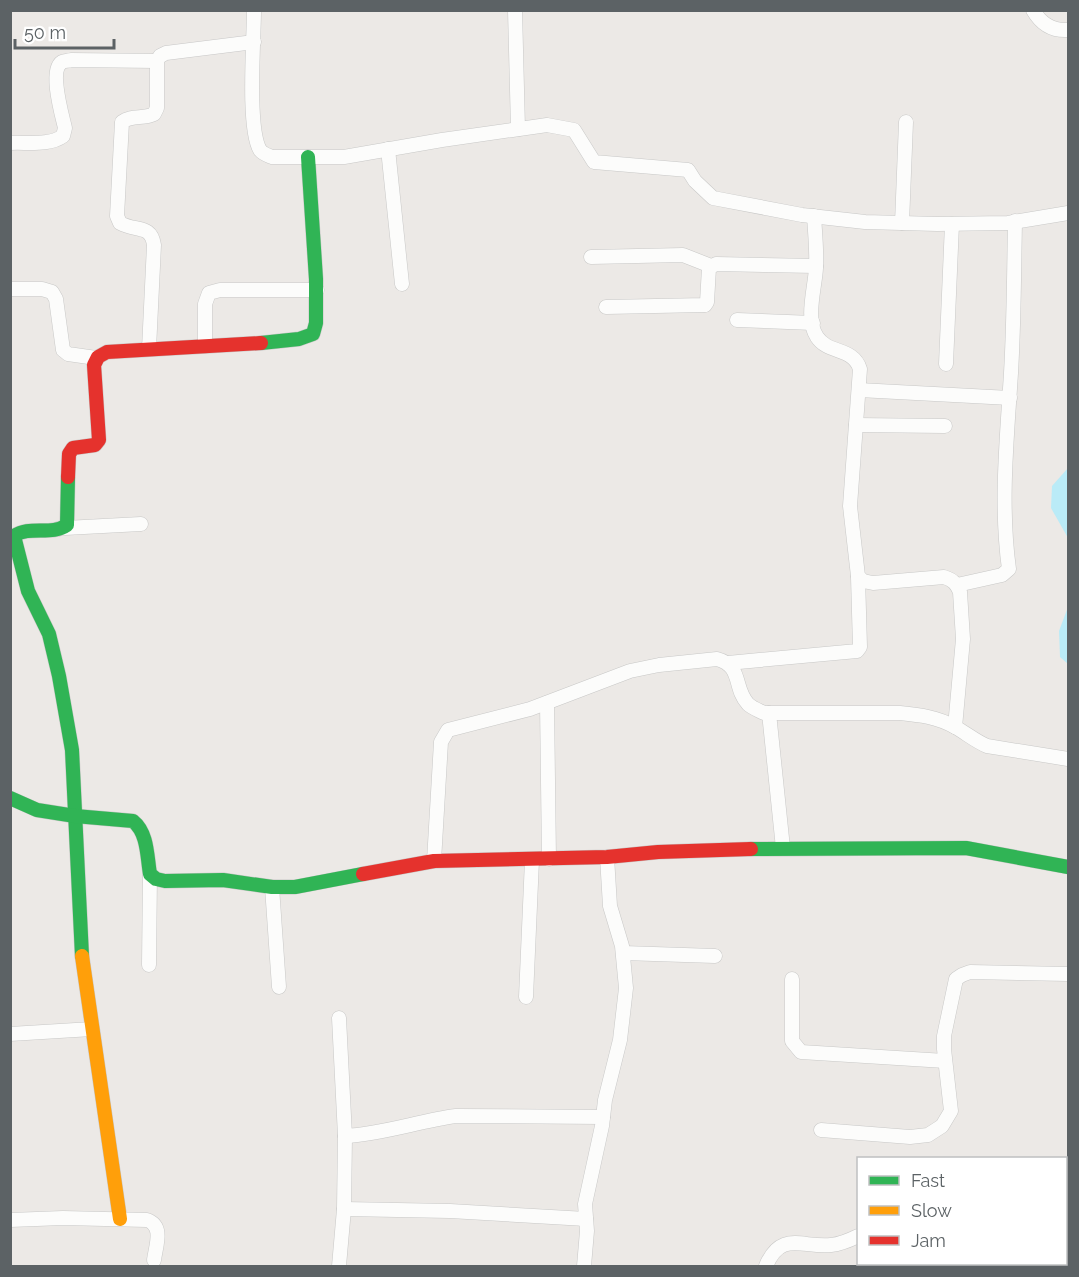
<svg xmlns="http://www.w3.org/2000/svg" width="1079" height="1277" font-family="Raleway,sans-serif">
  <rect width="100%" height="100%" fill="#ece9e6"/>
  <g fill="#baebf7">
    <polygon points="1068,468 1068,538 1051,508 1052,486"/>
    <polygon points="1068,607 1068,664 1060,657 1059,631"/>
  </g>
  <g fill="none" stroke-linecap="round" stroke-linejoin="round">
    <defs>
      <g id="street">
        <path d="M254,10C254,39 247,128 260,150C263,154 267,155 272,157H344L442,140L547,125L574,130L594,162L688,170L695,181L713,198L802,215L865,222L937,224L1008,223L1068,213"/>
        <polyline points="515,10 518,129"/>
        <path d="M1033,10C1041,24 1053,31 1068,30"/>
        <path d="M10,143C27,142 49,146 63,136L65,128C62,115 49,70 62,62C64,61 68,61 71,60L157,61"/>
        <polyline points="388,149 402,284"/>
        <path d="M814,216C815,233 817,251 816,268C815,288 805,319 817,337C828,354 853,347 860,369L850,506L858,576L863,581L873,583L944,577C953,580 956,583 960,592L963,639L955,727"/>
        <polyline points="902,223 906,122"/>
        <polyline points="591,257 683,255 711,266"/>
        <polyline points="10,289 42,289 52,292 56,299 63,350 68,354 96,358"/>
        <polyline points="606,307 705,305 707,302 709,268 716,264 816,266"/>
        <polyline points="737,320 813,323"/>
        <polyline points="205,346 205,304 209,293 220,290 317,290"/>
        <path d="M149,349L154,245C151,224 136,232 120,223L117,216L122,122C131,115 144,119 154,114L157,108V61L160,56L166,53L254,42"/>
        <polyline points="946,364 952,224"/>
        <polyline points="859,390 1010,398"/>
        <polyline points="856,425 945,426"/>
        <polyline points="65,528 141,524"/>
        <path d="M957,585L1002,575L1009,569C1000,504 1007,438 1011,373C1014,322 1014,272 1015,221"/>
        <polyline points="728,663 857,651 860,647 858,577"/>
        <polyline points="547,703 549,859"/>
        <polyline points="769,713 783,848"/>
        <path d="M434,861L441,742L448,730L530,709L630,671L659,665L717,659C743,666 733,688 748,704C752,708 758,710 764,713H900C920,715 937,717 955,727C966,733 975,741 987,746L1068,759"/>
        <polyline points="272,887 279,987"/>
        <polyline points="623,953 715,956"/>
        <polyline points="149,965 150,874"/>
        <polyline points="792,979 792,1041 801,1052 945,1061"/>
        <polyline points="526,997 532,860"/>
        <polyline points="339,1018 345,1136 344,1209 339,1266"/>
        <polyline points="10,1034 92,1029"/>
        <polyline points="821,1130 910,1137 928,1135 942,1126 951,1111 944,1049 944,1036 956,979 962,975 970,972 1068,974"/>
        <path d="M345,1136C383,1134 419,1121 456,1116L603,1117"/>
        <polyline points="1066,1207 1068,1207"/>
        <polyline points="344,1209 450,1211 586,1219"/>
        <path d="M10,1220L63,1218L147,1220C164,1226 156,1245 154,1260"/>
        <polyline points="933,1264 934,1266"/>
        <polyline points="1049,1264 1049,1266"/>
        <polyline points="584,1266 587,1231 585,1204 602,1126 605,1100 620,1040 626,988 622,946 610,906 607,857"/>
        <path d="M766,1266C781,1230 802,1248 831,1245C841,1244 850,1240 858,1236"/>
      </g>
      <g id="fast">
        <polyline points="261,343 299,339 313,334 316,323 316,279 308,157"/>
        <path d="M68,477L67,525C51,536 30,525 14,536L28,591L49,634L59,676L72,750L82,956"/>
        <path d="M10,798L37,810L75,816L133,821C148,833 147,857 150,874L156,879L165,881L223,880L272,887H295L363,874"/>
        <polyline points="751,849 966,848 1068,867"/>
      </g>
      <polyline id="slow" points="82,956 120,1219"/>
      <g id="jam">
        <polyline points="68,477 69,454 73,448 95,445 99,440 94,365 98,357 107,352 261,343"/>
        <polyline points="363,874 434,861 607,857 658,852 751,849"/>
      </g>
    </defs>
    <use href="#street" stroke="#c8c8c7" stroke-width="15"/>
    <use href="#fast" stroke="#c8c7c6" stroke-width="15"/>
    <use href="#slow" stroke="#c8c7c6" stroke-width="15"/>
    <use href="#jam" stroke="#c8c7c6" stroke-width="15"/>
    <use href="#street" stroke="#fcfcfb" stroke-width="14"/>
    <use href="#fast" stroke="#30b455" stroke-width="14"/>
    <use href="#slow" stroke="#ff9f0a" stroke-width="14"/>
    <use href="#jam" stroke="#e5322d" stroke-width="14"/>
  </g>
  <rect width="1079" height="1277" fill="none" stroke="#5c6265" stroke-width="24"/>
  <rect x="857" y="1157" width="210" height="108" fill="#ffffff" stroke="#bec0c1" stroke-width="1.5"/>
  <rect x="869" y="1176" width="30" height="9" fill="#30b455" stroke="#bec0c1" stroke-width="1.5"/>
  <text x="911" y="1187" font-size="18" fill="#5c6265">Fast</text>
  <rect x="869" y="1206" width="30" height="9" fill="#ff9f0a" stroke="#bec0c1" stroke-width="1.5"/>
  <text x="911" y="1217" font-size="18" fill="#5c6265">Slow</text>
  <rect x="869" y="1236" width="30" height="9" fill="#e5322d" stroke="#bec0c1" stroke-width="1.5"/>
  <text x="911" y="1247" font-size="18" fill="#5c6265">Jam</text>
  <path d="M15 39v9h99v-9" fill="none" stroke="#5c6265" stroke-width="3"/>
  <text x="24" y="39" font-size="18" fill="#5c6265" stroke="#ffffff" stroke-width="4.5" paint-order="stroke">50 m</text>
</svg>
